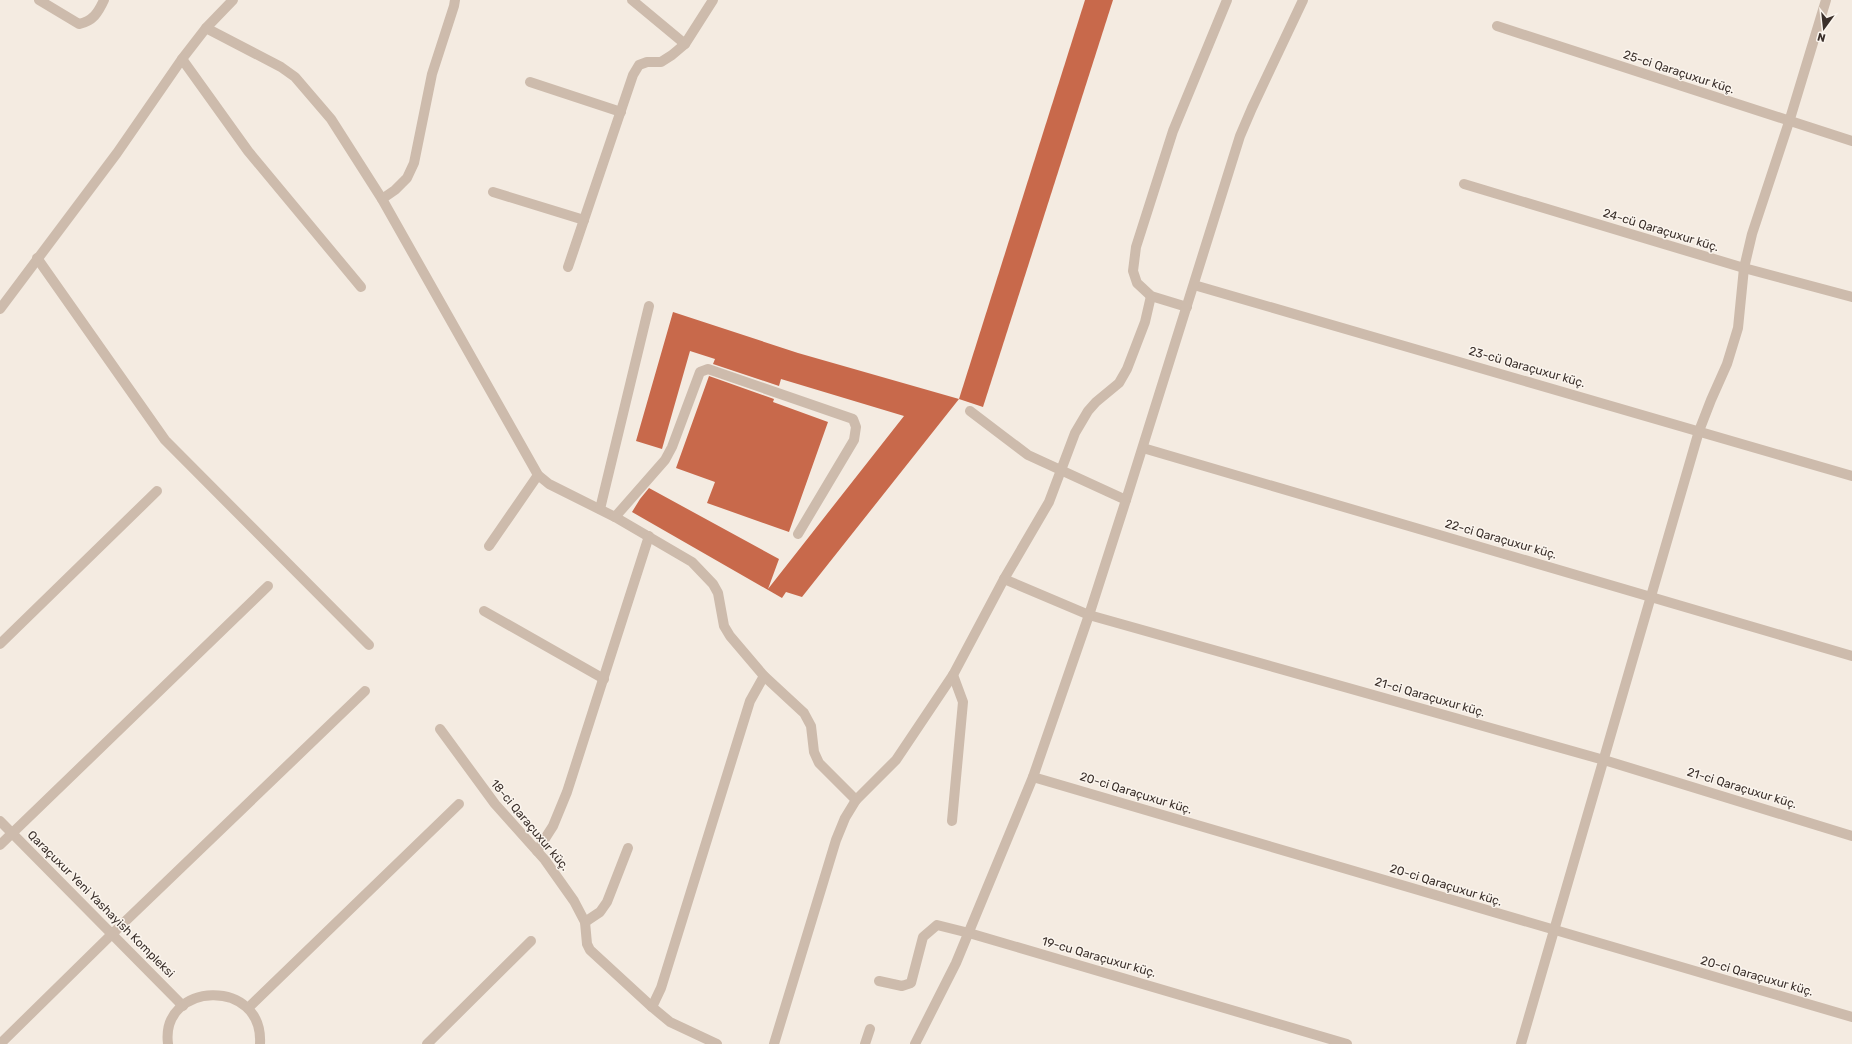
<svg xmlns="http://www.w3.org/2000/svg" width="1852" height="1044" font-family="Rubik,sans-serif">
  <rect width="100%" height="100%" fill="#f4ebe1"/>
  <g fill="#c8694b">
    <polygon points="1085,0 1113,0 983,407 959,399"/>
    <polygon points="673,312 798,353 959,399 802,597 786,592 782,598 632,512 640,499 649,488 779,559 768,589 904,416 781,379 779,386 713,364 715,359 690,351 662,449 636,441"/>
    <polygon points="709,376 774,399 773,402 828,422 789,532 707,503 715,482 676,468"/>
  </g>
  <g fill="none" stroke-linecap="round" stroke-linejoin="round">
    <g stroke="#cdbbac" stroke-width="10">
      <path d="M39,0L79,24C93,21 98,13 104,0"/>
      <polyline points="632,0 685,44"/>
      <polyline points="1497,26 1852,141"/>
      <polyline points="206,28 281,67 295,77 331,119 382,199 538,475 549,484 615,517 692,562 713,584 718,593 724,626 730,636 764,676 804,713 811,726 814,752 819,763 856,800"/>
      <polyline points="182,59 248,151 361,287"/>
      <polyline points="530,82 621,112"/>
      <polyline points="1464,184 1744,268 1852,297"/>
      <polyline points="493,192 584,220"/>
      <polyline points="382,199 395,190 407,178 414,163 432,74 454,6 455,0"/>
      <polyline points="37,258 165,440 369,645"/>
      <polyline points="568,267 633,75 639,65 647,62 661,62 672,55 685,44 713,0"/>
      <polyline points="1194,285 1852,476"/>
      <polyline points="1187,307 1151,296 1137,283 1133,271 1136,247 1173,131 1227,0"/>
      <polyline points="0,309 117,153 182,59 206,28 233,0"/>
      <polyline points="970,411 1028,455 1126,500"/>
      <polyline points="1143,448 1852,656"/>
      <polyline points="600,509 649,306"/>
      <polyline points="615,517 665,460 672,447 700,372 708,369 853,419 856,427 854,440 798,534"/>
      <polyline points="489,546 538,475"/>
      <polyline points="1004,579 1089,615 1604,760 1852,836"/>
      <polyline points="484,611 604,679"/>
      <polyline points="0,644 157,491"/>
      <polyline points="440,729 495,804 545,860 574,901 585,922 587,944 590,950 652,1007 670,1022 717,1044"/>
      <polyline points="1033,777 1852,1017"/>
      <polyline points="0,821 183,1006"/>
      <polyline points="952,821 963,702 953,675"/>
      <polyline points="0,845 268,586"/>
      <polyline points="537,851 553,826 567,792 649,536"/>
      <polyline points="585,922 600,912 607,902 628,848"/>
      <polyline points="879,981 902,986 911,983 923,937 937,925 969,933 1347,1044"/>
      <polyline points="652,1007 661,988 750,701 764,676"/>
      <polyline points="248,1008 459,804"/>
      <polyline points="0,1044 111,935 365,691"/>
      <path d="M168,1044C160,981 264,977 260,1044"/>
      <polyline points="427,1044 531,941"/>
      <polyline points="774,1044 836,840 845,818 856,800 896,760 953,675 1004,579 1049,502 1075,433 1088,411 1096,402 1119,383 1127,369 1145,322 1151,296"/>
      <polyline points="865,1044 870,1029"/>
      <polyline points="915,1044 956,963 1033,777 1089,615 1126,500 1240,136 1252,108 1303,0"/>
      <polyline points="1521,1044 1699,431 1711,400 1727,364 1738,328 1744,268 1752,234 1789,122 1826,0"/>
    </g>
  </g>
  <g text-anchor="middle" stroke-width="3" stroke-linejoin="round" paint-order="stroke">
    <g font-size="12" fill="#3b302b" stroke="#fbf5ee">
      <text transform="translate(1679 72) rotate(18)" y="4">25-ci Qaraçuxur küç.</text>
      <text transform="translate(1661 230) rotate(17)" y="4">24-cü Qaraçuxur küç.</text>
      <text transform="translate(1527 367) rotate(16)" y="4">23-cü Qaraçuxur küç.</text>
      <text transform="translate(1501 539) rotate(16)" y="4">22-ci Qaraçuxur küç.</text>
      <text transform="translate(1430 697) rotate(16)" y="4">21-ci Qaraçuxur küç.</text>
      <text transform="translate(1742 788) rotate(17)" y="4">21-ci Qaraçuxur küç.</text>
      <text transform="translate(1136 793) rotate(17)" y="4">20-ci Qaraçuxur küç.</text>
      <text transform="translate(530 825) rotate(50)" y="4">18-ci Qaraçuxur küç.</text>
      <text transform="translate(1446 885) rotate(17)" y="4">20-ci Qaraçuxur küç.</text>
      <text transform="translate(101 904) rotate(45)" y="4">Qaraçuxur Yeni Yashayish Kompleksi</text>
      <text transform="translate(1099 957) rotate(16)" y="4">19-cu Qaraçuxur küç.</text>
      <text transform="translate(1757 976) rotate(16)" y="4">20-ci Qaraçuxur küç.</text>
    </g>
  </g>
  <g transform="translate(1824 28) rotate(195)" stroke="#fbf5ee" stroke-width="3" paint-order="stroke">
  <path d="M0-3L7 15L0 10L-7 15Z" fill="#3b302b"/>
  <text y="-6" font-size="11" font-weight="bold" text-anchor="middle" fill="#3b302b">N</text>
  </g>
</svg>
